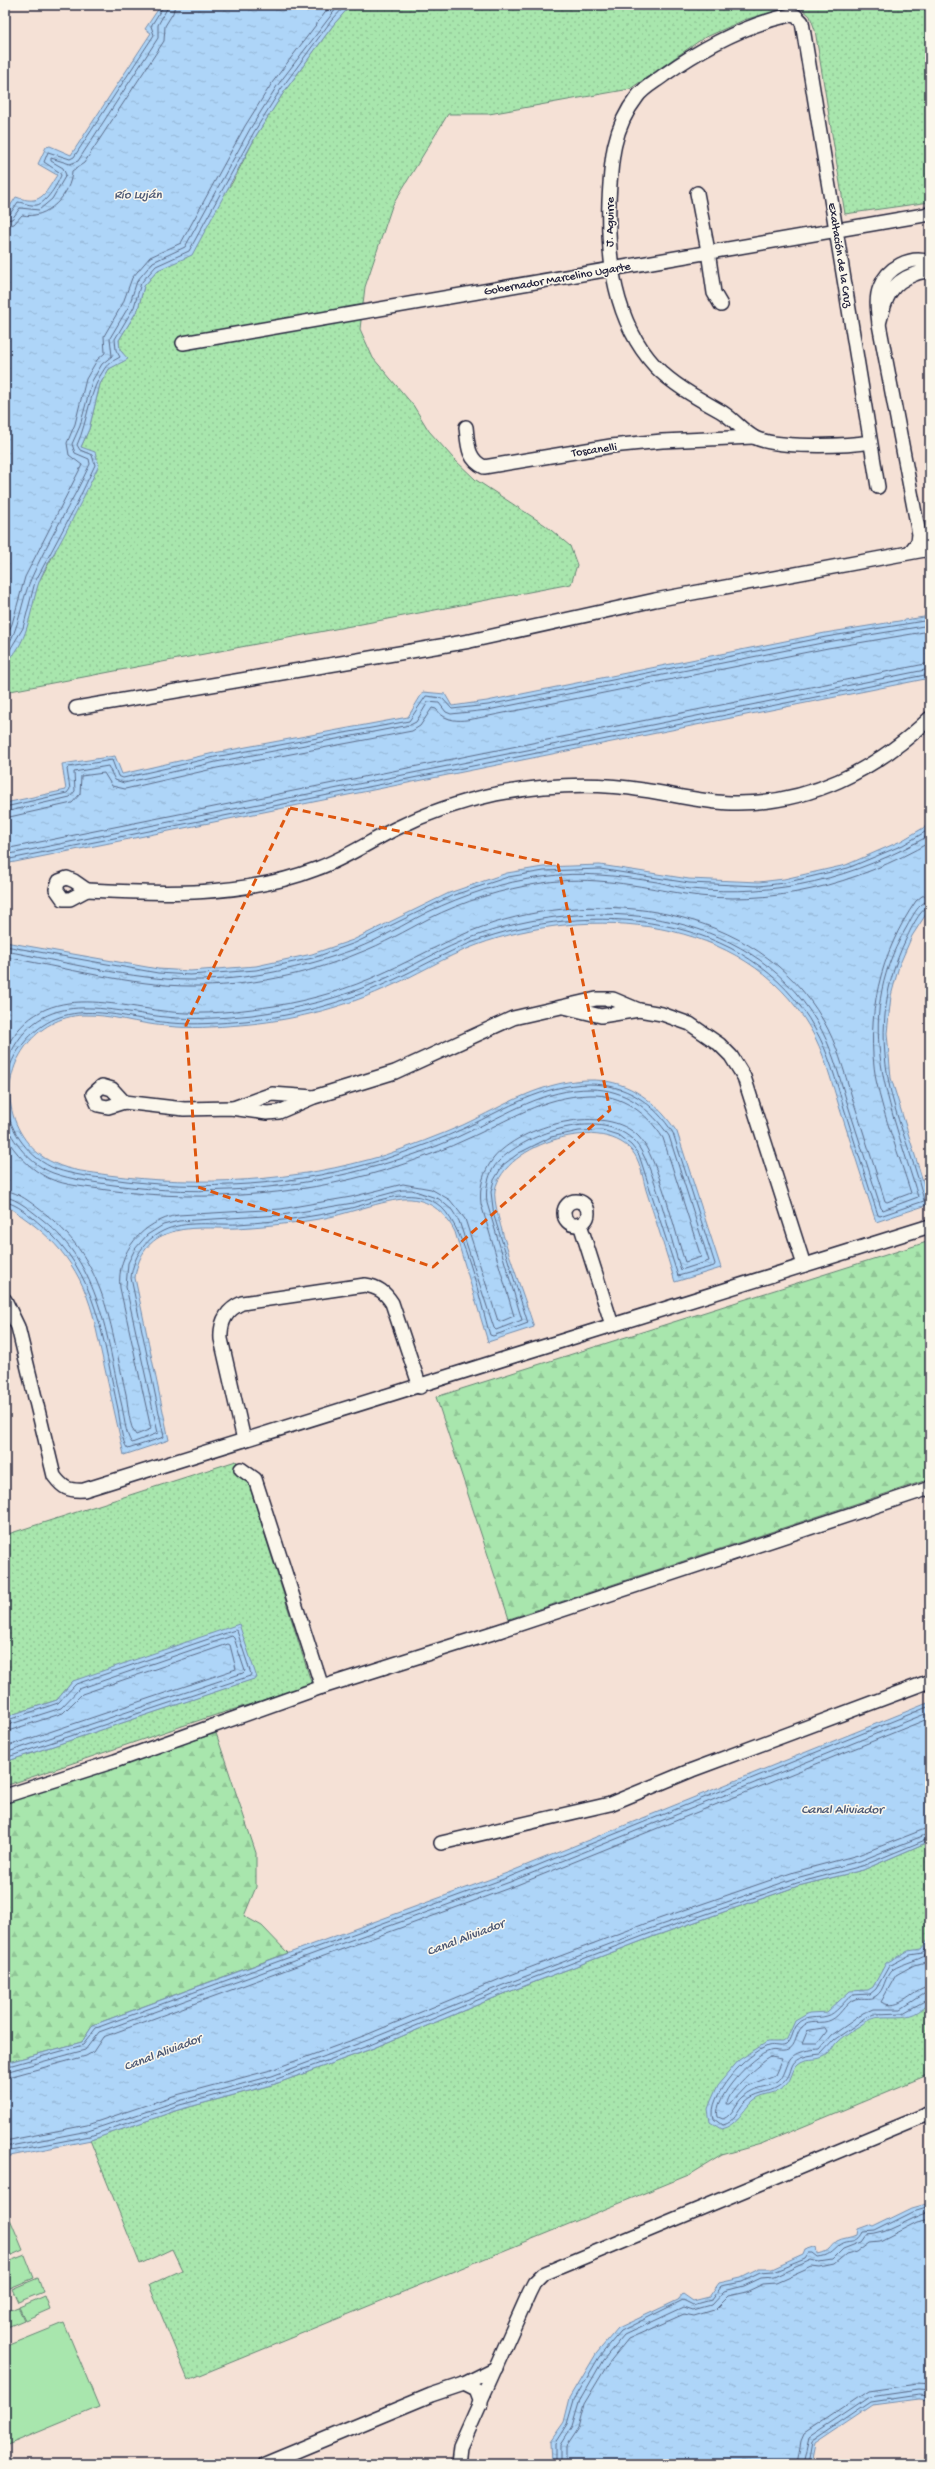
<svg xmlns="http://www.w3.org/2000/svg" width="935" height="2469" font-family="'Gochi Hand',sans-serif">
  <defs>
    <pattern id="grass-dots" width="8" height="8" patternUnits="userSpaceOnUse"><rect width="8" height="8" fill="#a8e6ad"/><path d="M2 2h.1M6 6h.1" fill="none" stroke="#90c596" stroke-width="1.8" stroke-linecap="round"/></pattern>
    <pattern id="forest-firs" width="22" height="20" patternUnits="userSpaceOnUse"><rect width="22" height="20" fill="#a8e6ad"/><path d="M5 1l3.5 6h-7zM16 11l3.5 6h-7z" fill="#90c596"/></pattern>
    <pattern id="water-ripples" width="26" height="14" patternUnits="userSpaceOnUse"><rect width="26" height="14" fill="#aed5f8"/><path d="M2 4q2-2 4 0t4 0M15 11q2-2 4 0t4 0" fill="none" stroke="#95b7d6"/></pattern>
  </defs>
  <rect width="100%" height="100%" fill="#f5e1d6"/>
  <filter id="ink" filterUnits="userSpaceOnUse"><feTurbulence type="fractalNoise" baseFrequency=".025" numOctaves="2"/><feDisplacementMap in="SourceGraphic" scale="8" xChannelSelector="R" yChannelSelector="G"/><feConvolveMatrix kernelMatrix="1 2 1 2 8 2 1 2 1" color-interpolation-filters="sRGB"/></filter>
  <g filter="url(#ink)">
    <g fill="url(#grass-dots)" stroke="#658474">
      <polygon points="351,5 930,5 930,202 845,214 815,30 810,16 801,8 785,8 744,20 702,39 630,89 489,114 448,114 392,206 365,287 360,329 373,358 413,405 429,431 453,458 476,480 545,525 570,546 577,565 571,584 5,692 5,663 11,658 26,629 38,583 55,552 81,447 89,429 100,384 109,369 119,363 123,353 120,350 119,340 138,309 144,286 158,270 172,263 232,183 257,134 284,92 334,24"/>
      <polygon points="236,1461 249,1484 312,1685 206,1718 5,1786 5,1762 256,1678 73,1681 57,1700 5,1717 5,1535"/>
      <polygon points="930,1841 930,2074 761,2144 722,2155 691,2174 188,2380 149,2285 182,2270 172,2249 140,2264 90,2140 178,2110 275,2084 371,2049 506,1993 652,1937 798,1886 863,1870"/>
    </g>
    <g fill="url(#forest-firs)" stroke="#658474">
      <polygon points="930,1241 930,1479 509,1619 436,1397"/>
      <polygon points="216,1733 256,1853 256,1887 244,1916 262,1926 288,1953 93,2025 82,2042 5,2063 5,1803"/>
    </g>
    <g fill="#a8e6ad" stroke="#658474">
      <polygon points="5,2207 23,2250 5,2258"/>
      <polygon points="25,2255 34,2278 5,2290 5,2263"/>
      <polygon points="38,2278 43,2292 18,2302 12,2289"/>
      <polygon points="45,2296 50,2309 25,2320 19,2307"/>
      <polygon points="18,2307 24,2320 5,2328 5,2312"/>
      <polygon points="64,2323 99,2407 5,2446 5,2347"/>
    </g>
    <g fill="url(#water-ripples)" stroke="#768dac">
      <path d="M161,5H351L334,24L284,92L257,134L192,255L158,270L144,286L138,309L119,340L120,350L128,359L109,369L100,384L89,429L81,447L95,452L99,465C87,490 75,515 62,539C54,554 43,569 38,585C30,611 28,645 5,663V214L16,197C41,206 44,195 57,175L38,164L46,147L50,146L71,155L151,33L145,29Z"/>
      <polygon points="930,616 930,678 5,864 5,803 66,790 62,764 115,756 122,774 214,753 408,717 423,692 445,694 452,706 487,701 825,633"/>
      <path d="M930,824V908L912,936L899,966L891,996L887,1033L891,1078L930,1204L876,1222C864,1183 851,1145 839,1106C831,1080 824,1052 810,1028C745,915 588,904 477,945C444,957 415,976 384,989C339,1009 289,1021 240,1025C215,1027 190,1029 166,1026C138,1024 110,1014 83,1015C37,1017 3,1062 11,1106C15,1130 31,1153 54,1163C70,1171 90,1172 108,1175C200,1187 296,1182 385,1155C411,1146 438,1136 463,1125C505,1105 545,1079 594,1080C630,1081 657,1102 677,1132L721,1268L675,1282C666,1252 656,1221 646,1190C643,1179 641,1165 635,1155C606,1111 504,1144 495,1190C491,1211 526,1301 534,1327L488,1342L455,1232C446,1214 432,1201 411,1199C392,1197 347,1214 325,1218C297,1223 267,1226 238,1228C215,1229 187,1225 166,1234C147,1241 137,1259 135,1278L169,1440L124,1455L93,1315C78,1261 51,1234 5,1205V942L158,969L190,971L256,966L312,954L353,940L449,893L507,873L543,867L600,865L689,879L759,882L784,879L846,865L901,841Z"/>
      <polygon points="239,1624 257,1678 5,1762 5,1717 57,1700 73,1681"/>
      <polygon points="930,1702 930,1841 863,1870 798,1886 652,1937 506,1993 371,2049 275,2084 178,2110 91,2140 5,2157 5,2063 82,2042 93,2025 507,1873"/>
      <path d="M930,1938V2000C911,2028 885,2010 867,2021C858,2027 845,2034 837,2042C832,2047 831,2054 823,2057C815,2061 806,2057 798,2064C792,2069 792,2079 786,2085C777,2095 764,2092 754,2100C742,2110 738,2125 721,2129L710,2122L708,2109L711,2101L718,2085L739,2060L767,2042H783L787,2039L795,2021L809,2013L827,2012L850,1991L868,1990L873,1987L886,1963L908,1951L921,1949Z"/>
      <path d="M930,2203V2400L919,2399L873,2405L815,2444L811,2464H551L550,2442L564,2422L570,2398L596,2354L618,2328L678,2300L683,2294L693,2301L709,2297L719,2283L741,2278L759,2269H772L803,2255L805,2250L817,2246L818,2254C831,2251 828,2248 837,2241C842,2238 850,2238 856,2235L857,2229L868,2225L873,2227L912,2208Z"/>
    </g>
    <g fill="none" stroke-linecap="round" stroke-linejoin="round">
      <g stroke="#5a6a87" stroke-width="1">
        <path d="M5,215L10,214L18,202C25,203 30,206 37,205C46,203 58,184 61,175L59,172L44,162L48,152L70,159L74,157L154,35L151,26L164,5"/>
        <polyline points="5,220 12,219 20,208 39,210 52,199 66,175 63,168 51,161 51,158 70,164 78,161 158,38 158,25 169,5"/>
        <path d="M5,226L14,224L22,215C47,220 71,195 72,171L84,163L164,41L165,26L173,13L175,5"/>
        <polyline points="5,639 12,624 25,577 82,465 69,455 67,443 75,424 86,379 97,360 105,353 104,336 123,303 132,278 150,257 181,243 245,126 272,83 331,5"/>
        <path d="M5,651C21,625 20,604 31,579C48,540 72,503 90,464L89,459L75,453L72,444L80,426L92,381L102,364L112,356L110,338L129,306L137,281L153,262L185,247L250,129L277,86L339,5"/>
        <path d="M5,658L23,628L35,582L75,507L95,465L92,455L80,450L77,445C88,421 89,390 105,368C108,363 115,360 120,357L116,350L115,339L134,307L141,283L156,266L189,251L254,132L281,89L331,21L346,5"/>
        <polyline points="5,807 67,793 70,789 67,769 69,767 112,760 118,776 123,778 215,757 409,721 426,696 442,698 452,709 488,705 826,637 930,620"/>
        <polyline points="5,812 70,797 75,791 74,772 108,766 115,780 124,783 216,762 410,725 416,722 428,702 439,703 446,712 451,714 488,710 827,642 930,625"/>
        <path d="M5,818L72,803L80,794L81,776L104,773L112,786L125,789L217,768L412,731L420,726L432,708L436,709C449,727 470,719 489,716L828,648L930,631"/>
        <polyline points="5,849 930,663"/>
        <polyline points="5,855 930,669"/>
        <polyline points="5,860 930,674"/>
        <polyline points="5,946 158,973 190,975 256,970 313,958 355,943 451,896 508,877 544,871 600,869 689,883 759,886 784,883 848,868 903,845 930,829"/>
        <path d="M5,951C62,961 133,980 190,980C246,981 303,968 355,949C381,939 404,924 428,912C464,895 502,882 542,877C581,871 619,876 657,882C668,884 679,888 690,889C779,897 853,879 930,835"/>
        <path d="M5,957C62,967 133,986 190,986C247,987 307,975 359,953C383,944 405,931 428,919C464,901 503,889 542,883C591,875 637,886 685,894C770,908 857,884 930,842"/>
        <path d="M5,1050C44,973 122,1011 187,1013C216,1014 246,1010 274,1006C311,1000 349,989 383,973C417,958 448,939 482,927C598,886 757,905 823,1020C837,1044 844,1071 852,1097C863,1131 874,1166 885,1201L887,1202L911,1193C899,1155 884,1118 876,1080C865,1017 880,953 916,901L922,896L930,895"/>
        <path d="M5,1066C36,985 100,1010 165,1017C193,1020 223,1018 252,1015C297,1009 342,998 384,979C414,966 442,948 473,937C589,894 748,906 817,1022C831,1045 838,1072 846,1099C858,1135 869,1172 881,1208L883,1210L918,1197C891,1104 851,1024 905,930C911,920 918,901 930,901"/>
        <path d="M5,1121C12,1142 31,1165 53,1173C72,1180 93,1182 114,1185C203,1197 297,1190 384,1164C411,1156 440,1146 466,1133C507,1114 544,1089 591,1089C625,1089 651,1109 669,1136L709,1261L681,1270C670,1239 654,1163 635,1142C603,1107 528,1132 499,1161C488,1172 485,1189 487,1203L522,1320L496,1330L494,1328L459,1221L452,1210L439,1199L412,1190H402L353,1203L282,1215L179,1221L163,1225L147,1235L135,1249L128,1263L126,1287L158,1433L132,1443C125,1435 124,1413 121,1402C106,1335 101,1267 43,1220C34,1213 17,1198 5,1197"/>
        <path d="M5,1136C15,1153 30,1169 48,1178C66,1186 88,1187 107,1190C207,1203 312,1196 407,1163C427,1156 448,1148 467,1139C508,1121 543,1096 590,1095C622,1094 647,1113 663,1138L701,1257L685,1262C675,1233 658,1157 639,1137C606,1102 520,1125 493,1159C483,1172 479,1188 481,1204L514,1316L500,1322L498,1321L465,1219L450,1200L431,1189L403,1184L351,1197L281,1209L178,1215C143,1221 116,1252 120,1288L151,1429L136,1435C129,1427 128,1405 126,1394C110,1325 106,1263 47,1215C36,1207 19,1191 5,1191"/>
        <path d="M5,1202C16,1203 32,1217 41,1225C98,1271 103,1342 118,1409C120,1419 121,1442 128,1449L164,1437L131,1278C133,1258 144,1240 163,1231C185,1220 214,1225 238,1224C282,1221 327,1216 369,1203C392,1197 413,1190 436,1203C464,1220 480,1302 490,1335L493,1336L528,1323L494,1216L491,1192L494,1180L503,1165L519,1153L551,1137L579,1131L602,1130L618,1135L631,1145L639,1155L678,1276L714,1266L715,1264L673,1133C654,1103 626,1084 589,1084C543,1085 506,1108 467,1127C442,1139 414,1149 388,1158C300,1186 202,1192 111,1179C92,1177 73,1175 56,1169C30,1159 10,1132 6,1105C3,1083 9,1060 23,1044C64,993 116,1018 171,1023C195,1025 221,1023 245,1021C294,1016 344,1003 389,982C418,969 444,953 473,942C588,899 750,911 815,1029C829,1053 836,1081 844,1108C855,1143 866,1179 878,1215L880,1216L924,1201C917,1169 904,1139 895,1108C878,1049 880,992 907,937C911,929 921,907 930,906"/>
        <polyline points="5,1721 58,1703 76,1684 235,1630 237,1631 251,1674 250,1676 5,1758"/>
        <polyline points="5,1726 61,1708 79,1689 232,1636 234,1638 245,1671 243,1673 5,1753"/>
        <polyline points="5,1732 63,1713 82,1694 228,1644 230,1645 236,1669 5,1747"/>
        <path d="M930,1944L923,1953L910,1955L889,1966L876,1989L870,1994L852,1995C844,2001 836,2014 827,2016C817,2019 806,2015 798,2024C792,2030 793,2040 786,2045C780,2048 774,2044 768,2046C747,2053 706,2097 714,2119L722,2125C735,2122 737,2110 745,2102C756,2091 768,2094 779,2086C801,2071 778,2058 821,2054L834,2040L867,2017L874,2014L903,2013L930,1998"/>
        <path d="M930,1952C925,1959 902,1963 892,1970C884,1977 885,1990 876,1996C869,2001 860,1996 853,2000C844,2005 840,2016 831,2020C822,2025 809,2019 802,2027C795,2034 797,2045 788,2050C781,2053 775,2049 770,2051C753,2055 712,2099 718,2117L723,2119C733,2115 735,2104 743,2097C756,2085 766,2089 777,2082C782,2078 784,2071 786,2066C791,2051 807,2050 820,2049L831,2036L864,2013L873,2009H901L924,1994L930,1993"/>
        <path d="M930,1961L914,1965L896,1975L881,2002C900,2013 913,1988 930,1987"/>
        <polygon points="825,2028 827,2031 818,2043 802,2043 807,2031"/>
        <path d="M771,2057L782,2059L775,2075L747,2086L730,2104H727C727,2092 759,2063 771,2057Z"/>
        <polyline points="5,2067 83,2045 96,2028 509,1877 930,1706"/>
        <polyline points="5,2072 85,2050 99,2032 510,1882 930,1712"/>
        <polyline points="5,2078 86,2056 93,2052 103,2037 512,1887 930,1718"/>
        <polyline points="5,2141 87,2125 173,2096 271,2070 366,2035 500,1979 647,1923 794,1872 858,1855 930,1827"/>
        <polyline points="5,2147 88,2131 175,2102 272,2076 368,2040 503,1985 649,1929 796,1878 860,1861 930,1833"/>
        <polyline points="5,2152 90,2136 176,2106 274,2080 370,2045 504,1989 651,1933 797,1883 862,1866 930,1838"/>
        <path d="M555,2464V2443L567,2424L574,2400L599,2357L621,2331L683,2300L693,2305L711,2300L721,2286L742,2282L760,2273L773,2272L805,2259L809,2253H813L818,2257C829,2256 831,2252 839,2245C848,2238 855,2246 862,2232L875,2231L913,2212L930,2207"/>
        <path d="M560,2464V2445L572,2426L579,2402L603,2360L624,2335L684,2307L693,2310L711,2305L724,2291L744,2286L761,2278L774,2277L811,2260L819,2262L832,2260L843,2249L861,2242L866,2235C888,2235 908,2218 930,2212"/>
        <polyline points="566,2464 566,2446 578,2428 584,2404 608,2364 628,2339 684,2314 694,2316 714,2310 728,2296 746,2292 763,2284 776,2283 812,2267 820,2268 834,2265 846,2255 857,2252 870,2242 880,2241 917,2222 930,2219"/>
        <polyline points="797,2464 801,2441 804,2434 868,2391 917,2384 930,2385"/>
        <polyline points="803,2464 809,2438 870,2397 918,2390 930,2391"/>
        <polyline points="808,2464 812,2442 871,2402 919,2395 930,2396"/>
      </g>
      <defs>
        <g id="minor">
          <polyline points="697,193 708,251 714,293 721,305"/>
          <path d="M930,262C910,255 887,268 880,287C875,299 878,313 879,324C885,300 889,283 915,274C920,272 925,272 930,270"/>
          <polyline points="879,324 919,534 918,542 911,551"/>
          <polyline points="183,343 930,214"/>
          <path d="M466,427C468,444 467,459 484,467L611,446L662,441L753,437"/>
          <path d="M870,442C847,446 771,449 752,436C741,429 733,419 722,412C699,399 673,385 655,366C614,321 607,258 609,201C611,163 612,129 637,97C643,88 655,82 664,75C702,48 745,25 790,15L796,16L802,22L878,487"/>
          <polyline points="76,708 470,641 655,600 930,549"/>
          <polygon points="67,878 74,881 87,890 70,899 63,899 56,889 59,881"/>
          <path d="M87,890C162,894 244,897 316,869C344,859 369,842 395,829C427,813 462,801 496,794C544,785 594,782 643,790C672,794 701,802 731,803C808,805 876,770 930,718"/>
          <polyline points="564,1007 601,1016 639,1010"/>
          <polygon points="102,1086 112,1089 124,1102 108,1107 98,1105 93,1094"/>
          <polyline points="124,1102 184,1109 231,1108 267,1113 279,1112 314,1097 395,1072 513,1018 596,999 613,999 639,1010 662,1014 690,1024 719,1044 731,1056 744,1077 804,1265"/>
          <polyline points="233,1108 272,1094 313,1097"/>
          <circle cx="576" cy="1213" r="12"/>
          <polyline points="580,1224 612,1325"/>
          <path d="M5,1300L18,1327L54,1476C63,1488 68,1491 84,1490L930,1226"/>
          <path d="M244,1440L221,1339C220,1322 226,1310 242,1303L365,1285C378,1287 385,1292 392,1303L420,1387"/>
          <polyline points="241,1469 255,1479 322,1687"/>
          <polyline points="5,1796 115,1761 322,1687 499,1631 930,1488"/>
          <polyline points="441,1843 610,1804 692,1770 930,1681"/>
          <polyline points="481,2403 476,2390 464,2384 496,2368"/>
          <polyline points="265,2464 431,2395 464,2384"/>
          <polyline points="458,2464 460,2447 529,2293 534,2283 543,2274 930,2113"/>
        </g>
      </defs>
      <use href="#minor" stroke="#22223b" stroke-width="16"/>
      <use href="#minor" stroke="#fbf7ec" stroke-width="13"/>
    </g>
  </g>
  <path fill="none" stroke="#de560e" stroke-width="3" stroke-dasharray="8 5" stroke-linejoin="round" d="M290,808L558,865L610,1110L433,1267L198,1187L186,1025Z"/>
  <g text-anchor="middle" stroke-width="3" stroke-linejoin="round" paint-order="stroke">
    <g font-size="12" fill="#22223b" stroke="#fbf7ec">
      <text transform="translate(609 222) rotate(-89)" y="4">J. Aguirre</text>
      <text transform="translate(841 255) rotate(81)" y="4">Exaltación de la Cruz</text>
      <text transform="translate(557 278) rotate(-10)" y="4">Gobernador Marcelino Ugarte</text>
      <text transform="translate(594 449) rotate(-8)" y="4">Toscanelli</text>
    </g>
    <g font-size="13" font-style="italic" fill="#4c5874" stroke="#fbf7ec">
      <text x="138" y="198">Río Luján</text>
      <text x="842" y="1813">Canal Aliviador</text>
      <text transform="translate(465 1936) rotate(-21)" y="5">Canal Aliviador</text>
      <text transform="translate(162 2051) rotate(-21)" y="5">Canal Aliviador</text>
    </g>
  </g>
  <rect width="935" height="2469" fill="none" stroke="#fbf7ec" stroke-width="20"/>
  <rect x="10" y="10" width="915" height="2449" fill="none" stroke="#22223b" stroke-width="1.5" filter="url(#ink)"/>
</svg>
